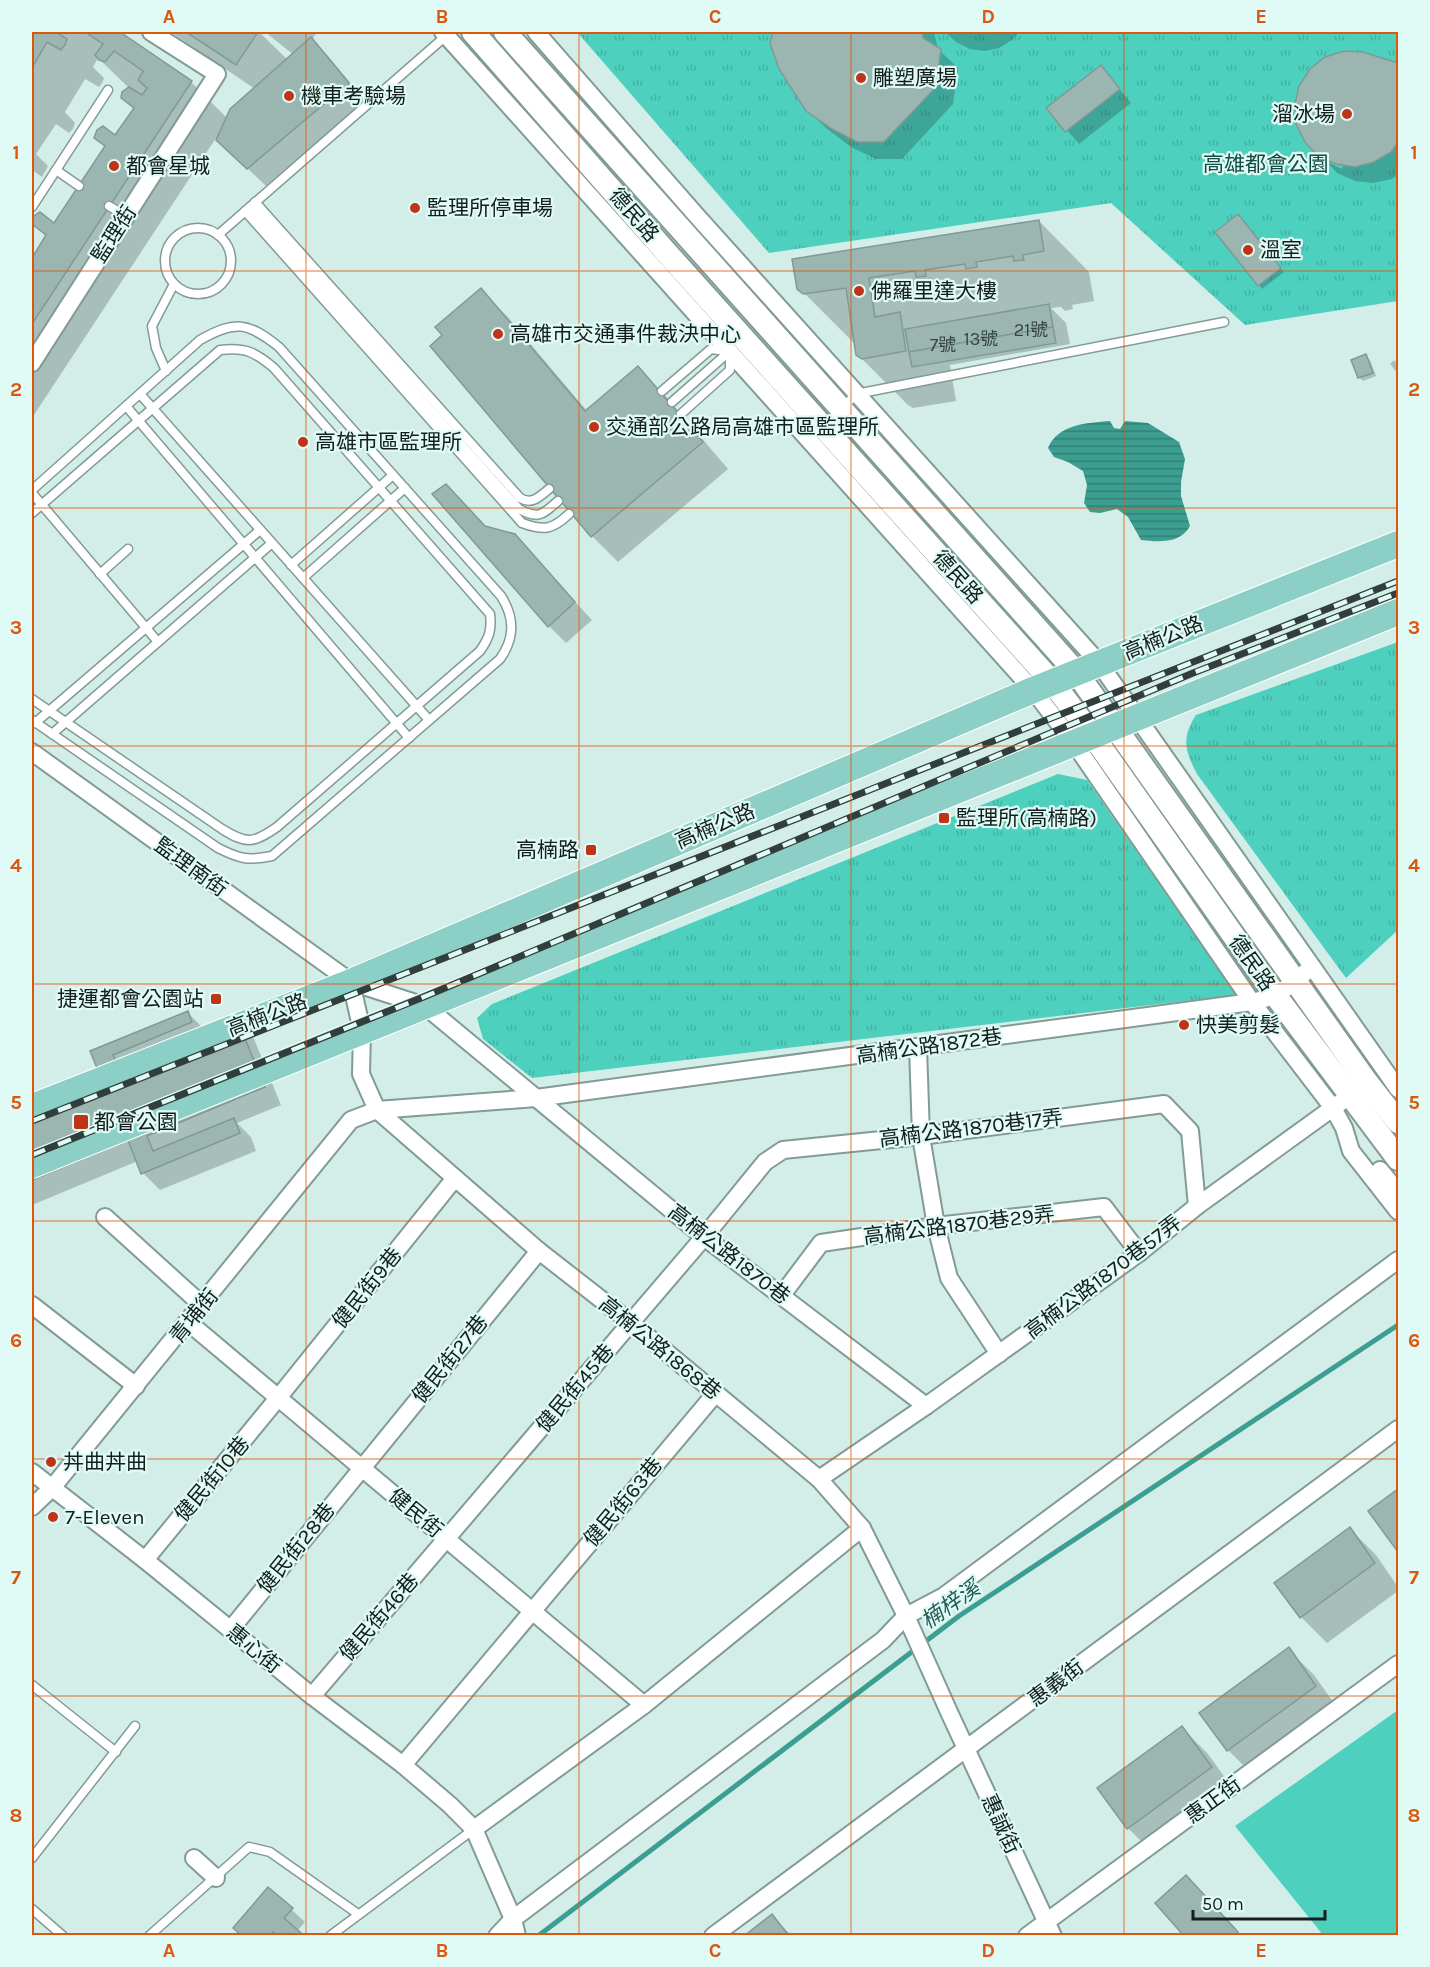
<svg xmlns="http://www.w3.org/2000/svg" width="1430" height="1967" font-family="Karla,'Noto Sans TC',sans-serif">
  <defs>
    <pattern id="grass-tufts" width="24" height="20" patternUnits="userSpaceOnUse" patternTransform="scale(1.5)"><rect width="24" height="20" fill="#4ed0bf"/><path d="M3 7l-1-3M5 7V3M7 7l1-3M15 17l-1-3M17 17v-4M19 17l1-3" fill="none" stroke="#43b2a4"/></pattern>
    <pattern id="water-rules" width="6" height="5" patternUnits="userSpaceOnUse" patternTransform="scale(1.5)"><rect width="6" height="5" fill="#3c9e91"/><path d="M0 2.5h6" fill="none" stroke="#318076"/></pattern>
  </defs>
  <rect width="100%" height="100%" fill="#d3eee9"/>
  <g fill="url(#grass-tufts)">
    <polygon points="577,32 1398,32 1398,301 1245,325 1111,203 769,253"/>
    <path d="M1398,642V930L1346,978L1197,774C1185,751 1181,738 1196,715Z"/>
    <polygon points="1058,774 1087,780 1236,995 532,1078 483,1039 477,1018 492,1004"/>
  </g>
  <polygon fill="#4ed0bf" points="1398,1710 1398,1935 1323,1935 1235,1826"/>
  <path fill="url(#water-rules)" d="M1110,421L1114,428L1120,429L1125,421L1148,423L1179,442L1185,459L1181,482V496L1190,526C1180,544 1159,542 1141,540L1128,517L1117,509L1100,513L1090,512L1084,503L1087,485L1083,471L1068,462L1054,457L1048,448C1058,424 1087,423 1110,421Z"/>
  <g fill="#0003">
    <polygon points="32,32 117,32 191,82 228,119 255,89 171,32 259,32 288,60 294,55 265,32 317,32 312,40 328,56 365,101 266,186 216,138 32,418 32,261 47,237 33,224 54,225 106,147 96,137 115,137 134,109 122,98 129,88 98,58 93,67 104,78 102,83 99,87 85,79 65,112 75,123 73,129 69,133 56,124 36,154 48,166 42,177 32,170"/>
    <polygon points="774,32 934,32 938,49 958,68 953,104 902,159 876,159 851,147 826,128 808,110 771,43"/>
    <polygon points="945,32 1019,32 1012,40 999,48 985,51 970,49 956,42"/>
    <polygon points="1398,65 1398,175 1392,179 1373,183 1355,181 1337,173 1326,161 1342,169 1343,166 1320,155 1396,66"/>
    <polygon points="1101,67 1131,103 1079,144 1048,108"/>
    <polygon points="1242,220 1284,272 1262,289 1259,285"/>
    <polygon points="1039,221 1089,272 1094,301 1072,305 1073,309 1065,311 1061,307 1051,308 1066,323 1070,344 950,365 956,401 913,408 908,405 857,354 855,344 799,288"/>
    <polygon points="481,291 507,316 587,411 638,368 664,394 728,469 618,562 592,536 444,335"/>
    <polygon points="1366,356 1370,360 1376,376 1363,381 1359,377"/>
    <polygon points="1394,360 1398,365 1398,374 1390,364"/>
    <polygon points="486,528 514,536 592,620 566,643 549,626"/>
    <polygon points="187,1012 204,1029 252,1034 281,1105 237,1123 251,1137 256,1151 160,1190 143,1173 138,1161 32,1205 32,1097 99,1069 92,1052"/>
    <polygon points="1398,1491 1398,1549 1371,1511"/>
    <polygon points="1350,1529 1376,1555 1398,1587 1398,1591 1327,1643 1301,1617"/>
    <polygon points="1288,1649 1314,1675 1341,1713 1254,1776 1228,1750 1201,1713"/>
    <polygon points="1182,1728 1208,1754 1236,1793 1154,1854 1128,1828"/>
    <polygon points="1186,1877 1212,1903 1241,1936 1186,1936"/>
    <polygon points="269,1889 305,1922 297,1931 302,1936 243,1936"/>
    <polygon points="772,1916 792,1936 746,1936"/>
  </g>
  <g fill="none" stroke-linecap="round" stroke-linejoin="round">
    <polyline stroke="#3c9e91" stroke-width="5" points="538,1936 959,1616 1398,1325"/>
  </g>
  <g fill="#9bb6b1" stroke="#809995" stroke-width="1.5">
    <polygon points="32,32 56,32 67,39 65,45 61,50 47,42 32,68"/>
    <polygon points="85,32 120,32 192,81 32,324 32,258 46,235 32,224 34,216 40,212 54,223 105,146 94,138 97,130 103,126 115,135 134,108 121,98 122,92 129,87 142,95 147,88 138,80 143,71 114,51 105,62 99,60 95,55 103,44"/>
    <polygon points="186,32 258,32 236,65"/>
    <polygon points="773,32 922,32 923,38 941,49 936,87 884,142 857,142 832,129 806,111 779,69 770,43"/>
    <polygon points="311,37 349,83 247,169 216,140 230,109"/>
    <polygon points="1344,51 1363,52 1398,63 1398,142 1391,152 1374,162 1355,167 1336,164 1318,156 1305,142 1296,124 1295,104 1299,86 1310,69 1325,57"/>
    <polygon points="1101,65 1120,89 1065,132 1046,108"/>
    <polygon points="1238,214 1281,268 1258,286 1215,232"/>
    <polygon points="1039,220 1044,251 1023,255 1024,260 1014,261 1013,256 976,262 977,267 966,269 965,264 925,270 926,276 916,277 915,271 869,278 875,317 900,312 906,351 862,359 856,355 846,288 803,294 797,289 792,259"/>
    <polygon points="481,288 585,411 638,366 703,442 591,537 430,346 442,335 435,327"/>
    <polygon points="1049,304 1053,327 909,352 905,329"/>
    <polygon points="1053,327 1056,343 912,367 909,352"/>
    <polygon points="1366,354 1373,373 1358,378 1351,360"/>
    <polygon points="446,484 485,526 515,534 575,602 548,627 432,494"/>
    <polygon points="188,1011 192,1022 113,1055 117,1063 235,1014 265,1087 147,1136 153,1151 234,1118 240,1133 141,1174 128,1140 32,1180 32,1095 97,1068 90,1051"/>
    <polygon points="1398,1489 1398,1552 1368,1511"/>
    <polygon points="1350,1527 1375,1563 1300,1618 1274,1583"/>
    <polygon points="1289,1647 1316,1686 1227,1751 1199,1713"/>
    <polygon points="1182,1726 1212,1767 1127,1829 1097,1788"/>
    <polygon points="1186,1875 1238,1932 1234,1936 1184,1936 1155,1903"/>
    <polygon points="268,1887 293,1908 284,1918 301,1933 299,1936 276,1936 273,1932 270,1936 242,1936 233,1928"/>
    <polygon points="772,1914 789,1936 744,1936"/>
  </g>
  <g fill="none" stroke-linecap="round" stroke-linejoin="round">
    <defs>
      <g id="lane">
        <polyline points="56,170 79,186"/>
        <path d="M255,202L520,498C532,505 539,497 549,489"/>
        <polyline points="109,206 126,216"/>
        <polyline points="32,207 108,90"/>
        <path d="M250,207L519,509C539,520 543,514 558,501"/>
        <path d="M245,211L522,523C544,531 552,530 569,514"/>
        <circle cx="198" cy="261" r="33"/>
        <polyline points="218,235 447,35"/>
        <polyline points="166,371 156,348 152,326 174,284"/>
        <polyline points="662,391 711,349 726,351"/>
        <polyline points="140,394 429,720"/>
        <polyline points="672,402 730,351"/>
        <polyline points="126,406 409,738"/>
        <polyline points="681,414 730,370 730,355"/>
        <polyline points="825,426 856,394 1224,322"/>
        <path d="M32,490L200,340C235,320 248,322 279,347L501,596C515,618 515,638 500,659L272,856C248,861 240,859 218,848L32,720"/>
        <polyline points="32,493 158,642"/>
        <path d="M32,513L220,350C245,347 255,352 274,368L490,614C492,630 489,638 480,651L277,827C253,844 246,844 222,829L32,699"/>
        <polyline points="291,565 393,475"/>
        <polyline points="100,574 128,549"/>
        <polyline points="303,578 405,488"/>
        <polyline points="35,723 260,530"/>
        <polyline points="52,734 272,543"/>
        <polyline points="32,1685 116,1752"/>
        <polyline points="32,1858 135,1726"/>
        <polyline points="32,1909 63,1936"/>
        <polyline points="149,1936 249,1847 270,1852 358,1914"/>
        <polyline points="330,1936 474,1829"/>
      </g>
      <g id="street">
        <polyline points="443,32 1033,690 1074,743 1252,1002 1333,1108 1344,1128 1351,1151 1398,1211"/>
        <polyline points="536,32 696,215 1099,663 1398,1089"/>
        <polyline points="32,363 217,74 151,32"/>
        <polyline points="32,752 351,982 425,1006 704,1237 926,1406"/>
        <polyline points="351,982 362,1031 361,1074 377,1110 539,1251 630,1322 819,1479 862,1528 906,1616 949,1712 1053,1936"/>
        <polyline points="918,1047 921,1136 936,1226 949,1278 999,1354"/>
        <polyline points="1380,1170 1398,1192"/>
        <polyline points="105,1217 202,1305"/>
        <polyline points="782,1295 821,1243 936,1226 1104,1207 1139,1253"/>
        <polyline points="32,1305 136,1386"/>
        <polyline points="188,1322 644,1705"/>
        <polyline points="32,1472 145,1560 312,1696 403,1765 450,1805 474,1829 513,1919 517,1936"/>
        <polyline points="819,1479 926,1406 1139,1253 1197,1206 1341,1102"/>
        <polyline points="32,1507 52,1488 351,1120 377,1110 536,1098 1252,1002 1276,996 1312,967"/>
        <polyline points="145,1560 278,1398 455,1178"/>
        <polyline points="231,1629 539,1251"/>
        <polyline points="312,1696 704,1237 765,1162 783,1150 921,1136 1164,1104 1190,1131 1197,1206"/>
        <polyline points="403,1765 715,1394"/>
        <polyline points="474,1829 644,1705 862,1528"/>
        <polyline points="194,1858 216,1878"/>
        <polyline points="497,1936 513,1919 883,1640 906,1616 944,1596 1398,1260"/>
        <polyline points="713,1936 1398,1429"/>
        <polyline points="1027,1936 1398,1664"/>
      </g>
      <g id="secondary">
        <polyline points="473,32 666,252 1053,683 1093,736 1276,996 1398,1159"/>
        <polyline points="505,32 1076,672 1366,1081 1398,1122"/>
      </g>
      <g id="primary">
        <polyline points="32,1107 351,982 1033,690 1398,544"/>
        <polyline points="32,1165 1398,612"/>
      </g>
    </defs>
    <use href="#lane" stroke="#829b96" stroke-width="11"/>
    <use href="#street" stroke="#829b96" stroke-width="20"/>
    <use href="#secondary" stroke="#829b96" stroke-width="26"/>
    <use href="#primary" stroke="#fff" stroke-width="28"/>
    <use href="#lane" stroke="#fff" stroke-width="8"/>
    <use href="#street" stroke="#fff" stroke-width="16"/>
    <use href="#secondary" stroke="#fff" stroke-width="22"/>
    <use href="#primary" stroke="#8bcfc6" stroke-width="26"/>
    <defs>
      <g id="rail">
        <polyline points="32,1121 1398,581"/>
        <polyline points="32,1155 426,996 1193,673 1398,593"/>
      </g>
    </defs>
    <use href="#rail" stroke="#313e3c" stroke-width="7"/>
    <use href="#rail" stroke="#e0fbf6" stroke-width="4.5" stroke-dasharray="14" stroke-linecap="butt"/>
  </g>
  <path fill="none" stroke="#dd560d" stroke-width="1.5" stroke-opacity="0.55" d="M306,32V1936M579,32V1936M851,32V1936M1124,32V1936M32,271H1398M32,508H1398M32,746H1398M32,984H1398M32,1221H1398M32,1459H1398M32,1696H1398"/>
  <g fill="#bf3417" stroke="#e0fbf6" stroke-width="2">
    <circle cx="861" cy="78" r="6"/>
    <circle cx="289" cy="96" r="6"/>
    <circle cx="1347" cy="114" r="6"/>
    <circle cx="114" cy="166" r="6"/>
    <circle cx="415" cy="208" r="6"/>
    <circle cx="1248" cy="250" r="6"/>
    <circle cx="859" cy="291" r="6"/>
    <circle cx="498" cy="334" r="6"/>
    <circle cx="594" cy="427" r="6"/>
    <circle cx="303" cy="442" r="6"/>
    <rect x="938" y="812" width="12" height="12" rx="3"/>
    <rect x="585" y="844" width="12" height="12" rx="3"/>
    <rect x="210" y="993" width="12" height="12" rx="3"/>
    <circle cx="1184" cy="1025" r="6"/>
    <rect x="73" y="1114" width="16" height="16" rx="3"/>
    <circle cx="51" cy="1462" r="6"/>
    <circle cx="53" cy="1517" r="6"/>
  </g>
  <g text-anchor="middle" stroke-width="4.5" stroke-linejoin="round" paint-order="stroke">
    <g font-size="18" fill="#364441">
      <text x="1031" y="336">21號</text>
      <text x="981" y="345">13號</text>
      <text x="943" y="351">7號</text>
    </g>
    <g font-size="21" fill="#141e1c" stroke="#e0fbf6" text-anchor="start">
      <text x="873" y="85">雕塑廣場</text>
      <text x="301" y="103">機車考驗場</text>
      <text x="1335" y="121" text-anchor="end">溜冰場</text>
      <text x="126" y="173">都會星城</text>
      <text x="427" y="215">監理所停車場</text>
      <text x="1260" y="257">溫室</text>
      <text x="871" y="298">佛羅里達大樓</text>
      <text x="510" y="341">高雄市交通事件裁決中心</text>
      <text x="606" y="434">交通部公路局高雄市區監理所</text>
      <text x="315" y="449">高雄市區監理所</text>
      <text x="956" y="825">監理所(高楠路)</text>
      <text x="579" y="857" text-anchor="end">高楠路</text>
      <text x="204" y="1006" text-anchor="end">捷運都會公園站</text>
      <text x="1196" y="1032">快美剪髮</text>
      <text x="94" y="1129">都會公園</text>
      <text x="63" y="1469">丼曲丼曲</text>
      <text x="65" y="1524">7-Eleven</text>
    </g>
    <g font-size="21" fill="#124b43" stroke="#e0fbf6">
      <text x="1266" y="171">高雄都會公園</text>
    </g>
    <g font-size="21" fill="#141e1c" stroke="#e0fbf6">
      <text transform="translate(634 215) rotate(49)" y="7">德民路</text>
      <text transform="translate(114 234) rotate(-57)" y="7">監理街</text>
      <text transform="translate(958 577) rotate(48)" y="7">德民路</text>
      <text transform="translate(1163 638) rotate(-22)" y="7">高楠公路</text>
      <text transform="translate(715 826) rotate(-23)" y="7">高楠公路</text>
      <text transform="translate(191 867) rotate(36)" y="7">監理南街</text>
      <text transform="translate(1252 963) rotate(55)" y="7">德民路</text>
      <text transform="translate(267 1015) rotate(-21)" y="7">高楠公路</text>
      <text transform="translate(929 1046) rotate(-8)" y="7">高楠公路1872巷</text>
      <text transform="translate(971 1128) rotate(-7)" y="7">高楠公路1870巷17弄</text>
      <text transform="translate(959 1225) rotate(-7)" y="7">高楠公路1870巷29弄</text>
      <text transform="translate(729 1254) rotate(38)" y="7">高楠公路1870巷</text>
      <text transform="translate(1103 1277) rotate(-37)" y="7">高楠公路1870巷57弄</text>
      <text transform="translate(367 1288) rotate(-51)" y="7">健民街9巷</text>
      <text transform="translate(194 1316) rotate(-51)" y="7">青埔街</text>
      <text transform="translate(660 1348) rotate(39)" y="7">高楠公路1868巷</text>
      <text transform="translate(450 1359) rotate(-51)" y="7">健民街27巷</text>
      <text transform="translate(575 1388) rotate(-50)" y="7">健民街45巷</text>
      <text transform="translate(212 1479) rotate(-50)" y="7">健民街10巷</text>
      <text transform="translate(623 1502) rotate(-50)" y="7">健民街63巷</text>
      <text transform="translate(416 1513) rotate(40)" y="7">健民街</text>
      <text transform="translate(296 1548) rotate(-51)" y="7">健民街28巷</text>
      <text transform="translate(379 1617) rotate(-49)" y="7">健民街46巷</text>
      <text transform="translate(254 1649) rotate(39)" y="7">惠心街</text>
      <text transform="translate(1056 1683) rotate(-37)" y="7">惠義街</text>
      <text transform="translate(1213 1800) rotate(-36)" y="7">惠正街</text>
      <text transform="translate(1001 1824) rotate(65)" y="7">惠誠街</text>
    </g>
    <g font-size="22" font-style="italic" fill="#245a53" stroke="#e0fbf6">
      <text transform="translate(950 1604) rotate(-35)" y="8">楠梓溪</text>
    </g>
  </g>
  <rect width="1430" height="1967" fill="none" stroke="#e0fbf6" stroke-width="66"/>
  <path d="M1193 1910v9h132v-9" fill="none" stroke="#141e1c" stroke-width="3"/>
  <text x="1202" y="1910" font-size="18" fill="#141e1c" stroke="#e0fbf6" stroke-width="4.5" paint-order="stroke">50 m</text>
  <rect x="33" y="33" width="1364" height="1901" fill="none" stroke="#dd560d" stroke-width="2"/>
  <g font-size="20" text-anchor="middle" font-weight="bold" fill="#dd560d">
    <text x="169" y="23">A</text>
    <text x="442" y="23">B</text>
    <text x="715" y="23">C</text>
    <text x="988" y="23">D</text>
    <text x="1261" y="23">E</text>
    <text x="16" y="159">1</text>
    <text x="1414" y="159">1</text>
    <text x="16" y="396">2</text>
    <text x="1414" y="396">2</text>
    <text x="16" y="634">3</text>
    <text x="1414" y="634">3</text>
    <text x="16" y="872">4</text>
    <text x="1414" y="872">4</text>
    <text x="16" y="1109">5</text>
    <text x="1414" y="1109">5</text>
    <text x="16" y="1347">6</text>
    <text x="1414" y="1347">6</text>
    <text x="16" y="1584">7</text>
    <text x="1414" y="1584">7</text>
    <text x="16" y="1822">8</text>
    <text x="1414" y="1822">8</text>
    <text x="169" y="1957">A</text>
    <text x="442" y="1957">B</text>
    <text x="715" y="1957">C</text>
    <text x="988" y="1957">D</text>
    <text x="1261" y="1957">E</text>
  </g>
</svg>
